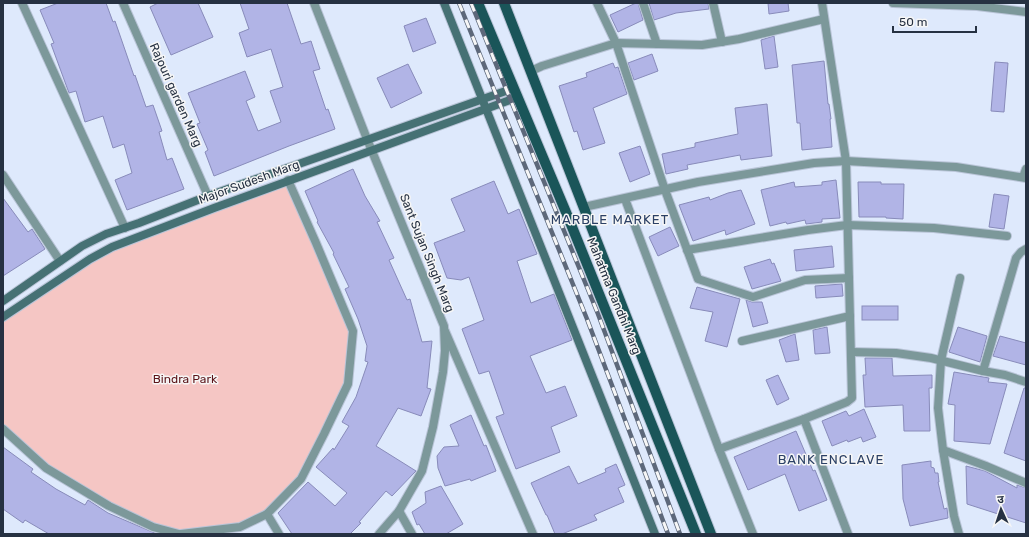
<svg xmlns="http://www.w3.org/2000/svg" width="1029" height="537" font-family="Rubik,'Noto Sans Devanagari',sans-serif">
  <rect width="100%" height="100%" fill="#dee9fc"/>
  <polygon fill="#f5c6c4" points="288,180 353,331 348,384 303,474 267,514 240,527 181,534 153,527 46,468 3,429 3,317 101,252"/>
  <g fill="#b1b4e6" stroke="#888bba">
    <polygon points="58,3 106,3 113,22 115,21 134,76 135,75 146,107 153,105 162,131 159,132 167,160 172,158 184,189 127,210 115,180 132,173 124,144 113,148 103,116 85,122 76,91 69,93 51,44 54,43 40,10"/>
    <polygon points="158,3 198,3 213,37 171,55 150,7"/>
    <polygon points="240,3 287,3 301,44 311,41 320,69 313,71 326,110 328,109 335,129 289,146 214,176 205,152 208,150 197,124 200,123 188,93 245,71 255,97 246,101 258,131 281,122 270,91 283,87 271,49 247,57 239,33 249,29"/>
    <polygon points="636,3 638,3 643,20 618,32 610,15"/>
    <polygon points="649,3 708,3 709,9 676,13 654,20"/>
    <polygon points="768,3 788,3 789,11 769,14"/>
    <polygon points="426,18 436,43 413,52 404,26"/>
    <polygon points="774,36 778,67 765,69 761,40"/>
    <polygon points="652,54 658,71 634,80 628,63"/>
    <polygon points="824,61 828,104 829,104 831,119 830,119 832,147 802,150 800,123 797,123 792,65"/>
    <polygon points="995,62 1008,63 1004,112 991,111"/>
    <polygon points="613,63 615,68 618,67 627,94 593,108 605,143 583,150 577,131 574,132 559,86 587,77 586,73"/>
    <polygon points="408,64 422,93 391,108 377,78"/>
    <polygon points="767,104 772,156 741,160 740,155 687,165 688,169 666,174 662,154 695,147 695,143 738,134 735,108"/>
    <polygon points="640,146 650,174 630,182 619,153"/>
    <polygon points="353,169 365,196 380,221 377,222 394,258 389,260 407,300 410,299 422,342 432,341 427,388 431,389 421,416 398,408 376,446 416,471 415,472 392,496 386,491 359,522 361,523 350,534 292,534 278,513 308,482 335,506 347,493 316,467 333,448 334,450 349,426 342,422 356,397 368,362 365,361 367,346 358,319 345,289 349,287 333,254 334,253 317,222 318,221 305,191"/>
    <polygon points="836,180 840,218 822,219 822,222 806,224 805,220 787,224 786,222 770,226 761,190 794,182 795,187 822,185 822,182"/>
    <polygon points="494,181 508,214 519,209 537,254 517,261 531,303 554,294 572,340 530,356 546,393 565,386 577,416 551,427 560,452 516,469 496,417 504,414 489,371 479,374 462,329 484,320 469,277 461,280 447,278 434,243 465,231 451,199"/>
    <polygon points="858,182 881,182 881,184 904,184 903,219 886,218 886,217 859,217"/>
    <polygon points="741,190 755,224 726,235 725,230 693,241 679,205 709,197 710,200 728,193"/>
    <polygon points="994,194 1009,196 1004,229 989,227"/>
    <polygon points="3,198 28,232 32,229 45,249 3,276"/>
    <polygon points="670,227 679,246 658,256 649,237"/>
    <polygon points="832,246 834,267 796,271 794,250"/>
    <polygon points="770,259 772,264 774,263 781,281 752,289 744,267"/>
    <polygon points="842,284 843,296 816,298 815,286"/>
    <polygon points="697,287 740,299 727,347 705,341 713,312 690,308"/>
    <polygon points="746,300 752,302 762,302 768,323 753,327"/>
    <rect x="862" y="306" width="36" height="14"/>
    <polygon points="827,327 830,353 815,354 813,330"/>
    <polygon points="958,327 987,336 980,362 949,352"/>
    <polygon points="795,334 799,360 786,362 779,340"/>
    <polygon points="1000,336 1026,343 1026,365 993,356"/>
    <polygon points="865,358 892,358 893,376 932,375 932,388 929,388 930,431 904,431 903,405 865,407 863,375 866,375"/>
    <polygon points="954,372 989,378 988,382 1007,384 990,444 954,441 955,405 948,404"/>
    <polygon points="778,375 789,399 777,405 766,380"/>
    <polygon points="1024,388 1026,388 1026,461 1004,453"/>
    <polygon points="864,409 876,437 863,442 861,437 848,442 847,440 832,446 822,421 846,411 849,416"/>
    <polygon points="471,415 484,446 486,445 496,471 471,481 470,479 445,486 438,468 437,456 444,447 459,446 450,425"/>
    <polygon points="796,431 813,471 815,470 827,500 799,511 785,474 748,490 734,457"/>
    <polygon points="3,447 33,469 31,472 56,489 85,505 88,500 108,513 157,534 49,534 25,520 23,523 3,509"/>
    <polygon points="931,461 931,467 934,468 935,473 938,473 939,482 938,482 944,509 947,508 948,518 910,526 903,499 902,465"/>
    <polygon points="616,464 625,485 618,488 624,502 594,515 597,520 562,534 555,534 547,515 546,515 531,483 569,466 578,484 606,472 605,469"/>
    <polygon points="966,466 985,471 1017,488 1017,485 1026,488 1026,523 967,504"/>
    <polygon points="441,486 463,524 446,534 425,534 419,524 417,525 412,512 426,503 425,492"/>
  </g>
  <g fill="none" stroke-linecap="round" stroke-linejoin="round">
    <defs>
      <g id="street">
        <polyline points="22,3 125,228"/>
        <polyline points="123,3 208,196"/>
        <polyline points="314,3 367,139 444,326 445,351 443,372 433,427 422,471 399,511 379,534"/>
        <polyline points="597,3 616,43 665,190 698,279 753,297 805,280 849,278"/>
        <polyline points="643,3 657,44"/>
        <polyline points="713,3 722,42"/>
        <polyline points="893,3 977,6 1026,12"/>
        <polyline points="531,71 542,66 616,43 702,45 739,39 824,19"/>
        <polyline points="3,175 60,261"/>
        <polyline points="1023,177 1026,169"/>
        <polyline points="625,199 719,449 753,534"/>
        <polyline points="584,207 698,182 814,163 846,161 956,167 1026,178"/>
        <polyline points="687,250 808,230 847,225 934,228 1007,236"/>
        <polyline points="445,331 533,534"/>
        <polyline points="742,341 850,316"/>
        <polyline points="851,352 896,353 931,358 983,371 1005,375 1026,382"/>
        <polyline points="983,371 1016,258 1021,252 1026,249"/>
        <polyline points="804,419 848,534"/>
        <polyline points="3,429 46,468 109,506 153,527 179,534"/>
        <polyline points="719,449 804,419 847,402 852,398 846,161 822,3"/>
        <polyline points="943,450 986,466 1026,483"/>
        <polyline points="399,511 412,534"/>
        <polyline points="267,514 279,534"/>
        <polyline points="181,534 240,527 267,514 301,479 324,434 348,384 353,331 316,243 288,180"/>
        <polyline points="959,534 954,516 943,450 938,408 941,360 960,278"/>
      </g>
      <g id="secondary">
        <polyline points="444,3 655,534"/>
        <polyline points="3,301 82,246 106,234 139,223 208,196 514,88"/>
        <polyline points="3,317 90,259 112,247 214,208 518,97"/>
      </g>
      <g id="primary">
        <polyline points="478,3 568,217 696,534"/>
        <polyline points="504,3 711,534"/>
      </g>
    </defs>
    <use href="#street" stroke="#b9c4d7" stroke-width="10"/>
    <use href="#secondary" stroke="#b9c4d7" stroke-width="10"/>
    <use href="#primary" stroke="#b9c4d7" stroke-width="12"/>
    <use href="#street" stroke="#7c989a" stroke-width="8"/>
    <use href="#secondary" stroke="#467174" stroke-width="8"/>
    <use href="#primary" stroke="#1a5559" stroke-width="10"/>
    <defs>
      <g id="rail">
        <polyline points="459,3 587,319 668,534"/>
        <polyline points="471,3 598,314 680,534"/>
      </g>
    </defs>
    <use href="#rail" stroke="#5d687a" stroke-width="4.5"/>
    <use href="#rail" stroke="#f6f6f6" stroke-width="3" stroke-dasharray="9" stroke-linecap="butt"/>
  </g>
  <g text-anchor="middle" stroke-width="3" stroke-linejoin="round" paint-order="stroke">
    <g font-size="12" fill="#263142" stroke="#f6f6f6">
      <text transform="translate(176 95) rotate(66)" y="4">Rajouri garden Marg</text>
      <text transform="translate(249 182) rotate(-20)" y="4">Major Sudesh Marg</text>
      <text transform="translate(427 253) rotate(68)" y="4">Sant Sujan Singh Marg</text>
      <text transform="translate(614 296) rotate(68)" y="4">Mahatma Gandhi Marg</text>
    </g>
    <g font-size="12" fill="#5c151a" stroke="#f6f6f6">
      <text x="185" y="383">Bindra Park</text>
    </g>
    <g font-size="13" letter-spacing="1" fill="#2b4065" stroke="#f6f6f6">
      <text x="610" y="224">MARBLE MARKET</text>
      <text x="831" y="464">BANK ENCLAVE</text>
    </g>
  </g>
  <rect width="1029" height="537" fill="none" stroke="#263142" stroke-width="8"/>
  <g transform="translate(1001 509) rotate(357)" stroke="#f6f6f6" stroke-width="3" paint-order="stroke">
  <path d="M0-3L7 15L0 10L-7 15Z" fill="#263142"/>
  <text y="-6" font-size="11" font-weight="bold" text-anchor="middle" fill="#263142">उ</text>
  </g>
  <path d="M893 26v6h83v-6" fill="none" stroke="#263142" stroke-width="2"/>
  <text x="899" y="26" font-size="12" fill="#263142" stroke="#f6f6f6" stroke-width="3" paint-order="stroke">50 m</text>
</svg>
